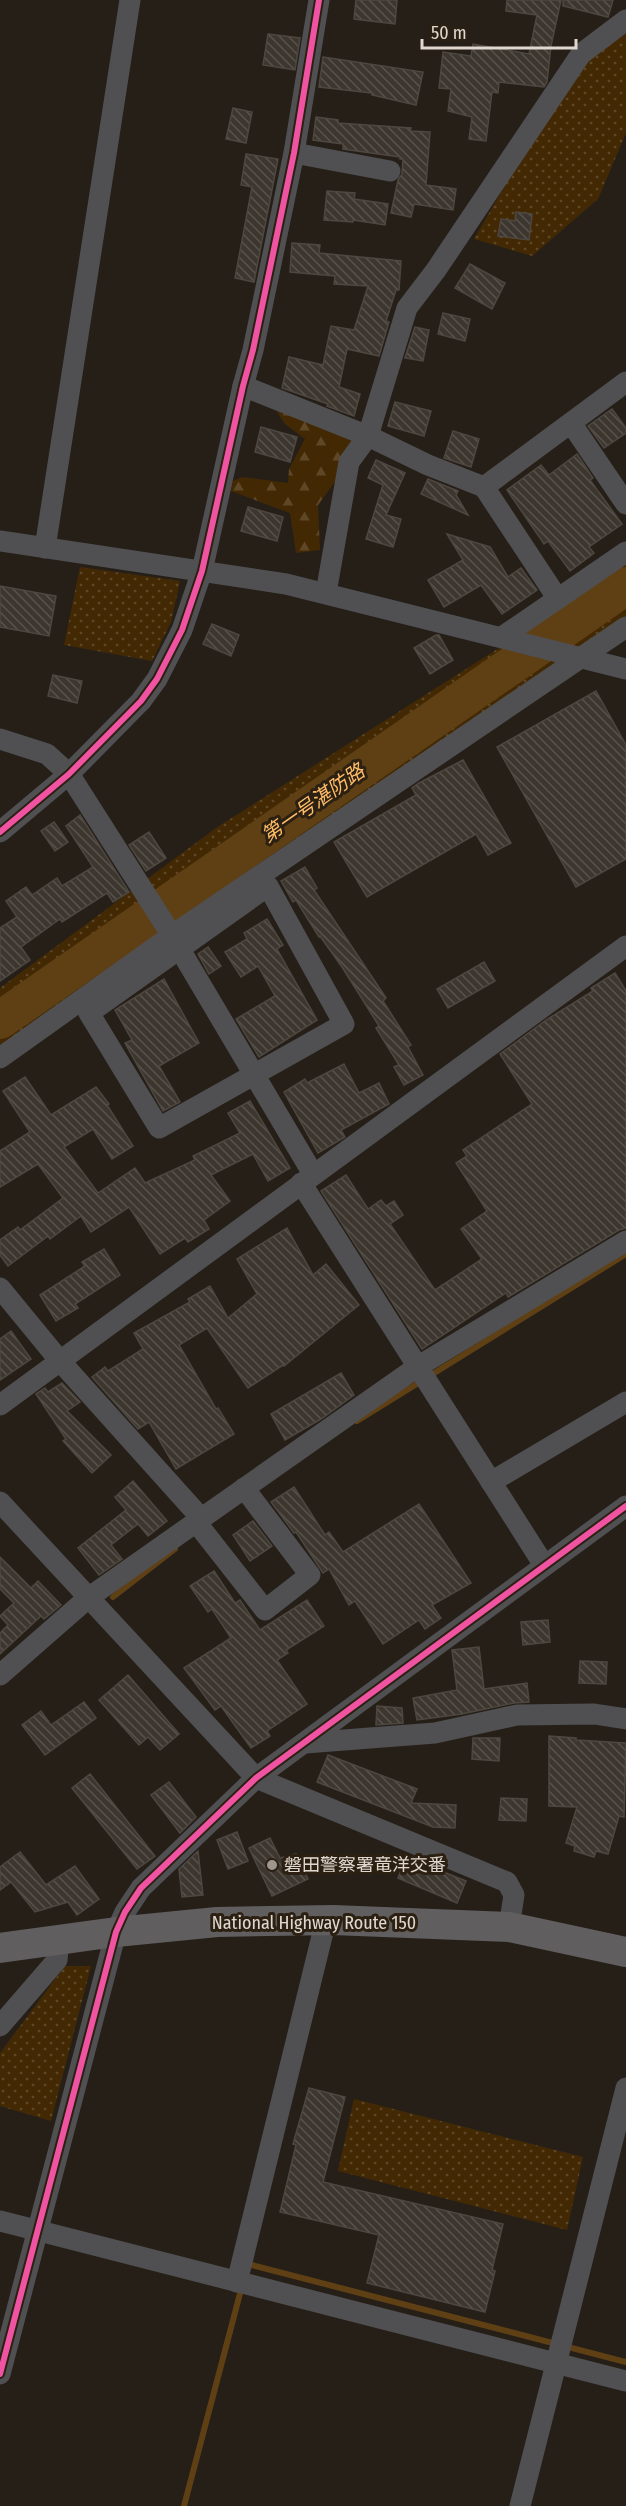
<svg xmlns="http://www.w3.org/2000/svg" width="626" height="2506" font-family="'Fira Sans Condensed','Noto Sans JP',sans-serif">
  <defs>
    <pattern id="grass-dots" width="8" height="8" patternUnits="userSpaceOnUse" patternTransform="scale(1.5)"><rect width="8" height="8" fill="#432903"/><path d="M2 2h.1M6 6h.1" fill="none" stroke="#5e4727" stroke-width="1.8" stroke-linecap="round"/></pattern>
    <pattern id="forest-firs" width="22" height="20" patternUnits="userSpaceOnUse" patternTransform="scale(1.5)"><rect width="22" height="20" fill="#432903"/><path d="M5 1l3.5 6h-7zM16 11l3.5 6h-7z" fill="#5e4727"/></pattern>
    <pattern id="building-back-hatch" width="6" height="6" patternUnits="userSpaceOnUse" patternTransform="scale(1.5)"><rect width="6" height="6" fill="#3c362f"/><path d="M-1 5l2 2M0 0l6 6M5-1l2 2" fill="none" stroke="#58524c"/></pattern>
  </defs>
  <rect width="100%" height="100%" fill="#261f18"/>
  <g fill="url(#grass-dots)">
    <polygon points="626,20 626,133 598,199 532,256 474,239 581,54"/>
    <polygon points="626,552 626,627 566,654 401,780 0,1058 0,988 216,828 513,639"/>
    <polygon points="80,567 180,581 171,622 152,661 64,645"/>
    <polygon points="65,1966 91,1966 51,2121 0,2106 0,2053"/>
    <polygon points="354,2099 583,2157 567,2230 338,2171"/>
  </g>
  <polygon fill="url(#forest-firs)" points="273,405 364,442 318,505 320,550 296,553 290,513 220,487 242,477 288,483 289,469 305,439 284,423"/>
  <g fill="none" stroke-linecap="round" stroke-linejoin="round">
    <g stroke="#5f4014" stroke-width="6">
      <polyline points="357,1421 626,1254"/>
      <polyline points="113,1597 175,1549"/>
      <polyline points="244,2263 626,2362"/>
      <polyline points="184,2506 242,2286"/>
    </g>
    <polyline stroke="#5f4014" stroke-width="38" points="0,1020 626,586"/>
  </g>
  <g fill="url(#building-back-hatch)" stroke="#4d4741" stroke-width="1.5">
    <polygon points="356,0 397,0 395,24 354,19"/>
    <polygon points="507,0 561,0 551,46 547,82 544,87 499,82 498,93 492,92 486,141 469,139 472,117 448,111 451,89 439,88 443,52 471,56 473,44 529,54 537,15 506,11"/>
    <polygon points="563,0 613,0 608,17 563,6"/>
    <polygon points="268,34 300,38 295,70 263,65"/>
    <polygon points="323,57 423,72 416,105 372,95 372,93 319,87"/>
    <polygon points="233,108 252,112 246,143 226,139"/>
    <polygon points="316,117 338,120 338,123 411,128 410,131 430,132 426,185 456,189 453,210 414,204 411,217 391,213 398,180 402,174 403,159 400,159 400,157 343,149 343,144 313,140"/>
    <polygon points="246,154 278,159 254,282 235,278 252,187 241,185"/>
    <polygon points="327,191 355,193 354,199 388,204 385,225 353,220 353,222 324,220"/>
    <polygon points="516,212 532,214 529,240 498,236 501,219 515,221"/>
    <polygon points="292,243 320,245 319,253 401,261 399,290 396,290 386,321 389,322 379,356 347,349 339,387 360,394 354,416 327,406 328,404 282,388 289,357 323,365 331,326 354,330 368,286 334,284 335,276 290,272"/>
    <polygon points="470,264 505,283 492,309 455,288"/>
    <polygon points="443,313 470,319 465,341 438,334"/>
    <polygon points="415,327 429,330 423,361 405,358"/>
    <polygon points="395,402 431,411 424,436 388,426"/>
    <polygon points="612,409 626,428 626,433 604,448 588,426"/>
    <polygon points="261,427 297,437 290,462 255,452"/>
    <polygon points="453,431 479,439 471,467 444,458"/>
    <polygon points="577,454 593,478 590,480 622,524 589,547 594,553 570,571 548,541 544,544 507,490 541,465 549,475"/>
    <polygon points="376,460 405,473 386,515 401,519 393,547 366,539 383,485 368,478"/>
    <polygon points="428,479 458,491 456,495 468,515 421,494"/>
    <polygon points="248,507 283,517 277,541 241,531"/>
    <polygon points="447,534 490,547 508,577 521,568 537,590 502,614 481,585 444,607 428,580 463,560"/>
    <polygon points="0,586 56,596 49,636 0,627"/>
    <polygon points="212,624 239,635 231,656 203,644"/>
    <polygon points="436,635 439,635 453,660 430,674 414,648"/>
    <polygon points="53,675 82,681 77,703 48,696"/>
    <polygon points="596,691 626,745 626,859 576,887 497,747"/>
    <polygon points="463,760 511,843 488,855 476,834 367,897 334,842 416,795 412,788 419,783"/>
    <polygon points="80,815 129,892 113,902 107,893 62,922 60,919 21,947 30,960 0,981 0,928 17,917 6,901 26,887 32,895 57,878 62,886 93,867 66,826"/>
    <polygon points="54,822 68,842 55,851 41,831"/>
    <polygon points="149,832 166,858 146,871 129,845"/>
    <polygon points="305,867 317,888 314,890 386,998 383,1001 411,1045 408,1047 423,1075 404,1085 394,1067 399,1065 376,1028 379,1026 342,967 320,936 319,937 296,900 293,902 281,881"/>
    <polygon points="267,919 283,945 277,949 317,1020 259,1057 236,1019 275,996 258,966 241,977 225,952 247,939 244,933"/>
    <polygon points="208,947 221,966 209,974 198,954"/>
    <polygon points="484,962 495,981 448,1008 437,989"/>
    <polygon points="615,973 626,991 626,1228 619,1230 508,1297 506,1293 422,1349 321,1191 346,1175 368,1209 381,1200 386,1206 394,1201 403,1215 390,1224 435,1290 482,1259 461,1229 487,1211 456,1163 467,1156 463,1150 532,1104 500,1054 546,1020 593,991 591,988"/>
    <polygon points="164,979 199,1043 159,1066 180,1102 163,1111 125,1043 132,1040 115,1010"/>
    <polygon points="344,1064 359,1093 379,1083 389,1104 341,1130 345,1137 318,1153 284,1092 305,1079 307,1083"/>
    <polygon points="25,1077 51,1115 96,1087 109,1104 107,1105 133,1146 112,1159 93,1129 64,1147 98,1193 135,1168 145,1183 195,1160 193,1156 240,1133 228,1113 250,1101 290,1168 268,1181 253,1154 211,1175 230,1201 204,1220 209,1229 188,1242 185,1238 160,1254 129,1207 91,1232 81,1216 50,1239 48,1236 8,1266 0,1255 0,1240 18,1227 20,1230 63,1198 38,1164 0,1187 0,1151 30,1132 3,1091"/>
    <polygon points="287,1228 313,1275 326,1264 359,1305 284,1366 283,1365 248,1388 207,1328 179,1345 216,1409 218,1408 234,1434 176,1469 149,1422 138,1429 92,1377 105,1367 108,1371 143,1349 134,1333 190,1302 188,1299 210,1286 228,1318 257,1294 237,1259"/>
    <polygon points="104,1249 120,1275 75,1304 78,1308 56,1321 40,1295 85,1266 82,1262"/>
    <polygon points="11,1331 31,1359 0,1380 0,1339"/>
    <polygon points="341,1373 354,1395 321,1419 285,1440 271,1414"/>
    <polygon points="62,1383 80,1402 67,1411 111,1455 92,1473 63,1441 66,1439 36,1394 45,1388 48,1392"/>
    <polygon points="133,1481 167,1521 148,1536 138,1524 111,1545 122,1559 99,1575 78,1548 126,1510 115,1497"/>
    <polygon points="294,1487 325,1535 329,1532 343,1552 419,1504 471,1583 432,1605 441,1618 425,1629 419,1620 383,1644 355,1601 349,1605 329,1569 323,1573 296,1532 294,1533 271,1502"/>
    <polygon points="253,1521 272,1546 250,1561 233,1535"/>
    <polygon points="0,1557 31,1588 38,1581 61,1605 44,1619 41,1616 0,1654 0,1633 8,1625 0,1616 14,1603 0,1589"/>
    <polygon points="214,1571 235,1603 240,1600 260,1630 307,1600 324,1626 286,1650 288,1653 277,1660 307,1704 267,1731 270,1736 251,1748 221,1706 215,1710 184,1668 231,1638 212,1609 208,1612 190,1586"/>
    <polygon points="548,1620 550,1642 523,1645 521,1622"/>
    <polygon points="479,1647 484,1689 527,1683 529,1702 514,1703 462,1714 417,1720 413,1698 457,1690 452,1650"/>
    <polygon points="580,1661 607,1662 606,1684 579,1683"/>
    <polygon points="128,1675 179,1734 160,1750 148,1737 139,1745 99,1700"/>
    <polygon points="84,1702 96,1718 45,1755 22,1725 41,1711 51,1725"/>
    <polygon points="377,1706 402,1708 403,1723 376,1725"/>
    <polygon points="549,1736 576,1738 576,1740 626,1743 624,1817 619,1816 608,1854 596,1851 594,1857 574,1851 575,1846 566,1843 577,1807 549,1806"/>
    <polygon points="473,1738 500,1738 499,1761 472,1759"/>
    <polygon points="328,1755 417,1789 411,1803 456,1805 455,1828 433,1827 317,1782"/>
    <polygon points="90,1774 155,1856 137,1869 72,1788"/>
    <polygon points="169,1782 196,1817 180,1833 151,1795"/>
    <polygon points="501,1798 527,1799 526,1821 499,1820"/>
    <polygon points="237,1832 248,1861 228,1869 217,1840"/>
    <polygon points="270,1838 280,1858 296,1854 308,1879 272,1896 249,1848"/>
    <polygon points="198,1851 203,1895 182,1897 179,1869"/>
    <polygon points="20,1852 46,1885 75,1866 99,1899 77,1915 68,1902 35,1912 11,1882 0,1890 0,1867"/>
    <polygon points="406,1857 466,1881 457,1903 398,1878"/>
    <polygon points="309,2088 345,2097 323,2182 503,2224 492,2270 495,2271 485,2312 367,2283 379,2235 280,2212 296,2145 293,2144"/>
  </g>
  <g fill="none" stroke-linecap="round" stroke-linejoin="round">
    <g stroke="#505052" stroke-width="21">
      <polyline points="294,153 390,171"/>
      <polyline points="243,386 368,436 428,465 484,487 626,382"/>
      <polyline points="571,423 626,504"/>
      <polyline points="484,487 558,599"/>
      <polyline points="0,541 286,584 626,669"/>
      <polyline points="45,548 130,0"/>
      <polyline points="326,593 349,462 368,436 407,308 436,270 581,54 626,20"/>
      <polyline points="502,637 626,552"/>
      <polyline points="0,739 47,754 69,774 169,931 313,1174"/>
      <polyline points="0,832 69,774 141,701 157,679 182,630 202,571 243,386 253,350 294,153 319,0"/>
      <polygon points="268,886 344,1024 159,1128 89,1013"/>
      <polyline points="0,1058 171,936 626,627"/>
      <polyline points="301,1183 544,1565"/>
      <polyline points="0,1288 60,1361 201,1518"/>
      <polyline points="0,1405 626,946"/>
      <polyline points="491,1482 626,1402"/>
      <polyline points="0,1502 256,1778 507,1882 514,1895 509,1927"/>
      <polyline points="196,1522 265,1610 310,1575 244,1488"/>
      <polyline points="0,1675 88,1598 417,1367 626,1241"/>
      <polyline points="305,1743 435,1733 517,1715 594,1714 626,1719"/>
      <polyline points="0,2026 57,1960 59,1940"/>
      <polyline points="0,2221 626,2381"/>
      <polyline points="237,2282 326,1920"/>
      <polyline points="0,2374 116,1932 125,1912 141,1888 256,1778 626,1506"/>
      <polyline points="520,2506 626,2088"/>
    </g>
    <polyline stroke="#605e5f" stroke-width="30" points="0,1948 116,1932 217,1922 333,1920 509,1927 626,1952"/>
    <defs>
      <g id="cycleway">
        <polyline points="0,832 69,774 141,701 157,679 182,630 202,571 243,386 253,350 294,153 319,0"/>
        <polyline points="0,2374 116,1932 125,1912 141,1888 256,1778 626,1506"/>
      </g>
    </defs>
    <use href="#cycleway" stroke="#2c2012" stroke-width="10"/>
    <use href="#cycleway" stroke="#f153a3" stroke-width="6"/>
  </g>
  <circle fill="#9f978f" stroke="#2c2012" stroke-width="2" cx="272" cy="1865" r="6"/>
  <g text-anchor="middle" stroke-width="6" stroke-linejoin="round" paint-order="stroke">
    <g font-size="18" fill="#e0d8cf" stroke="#2c2012" text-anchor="start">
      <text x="284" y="1871">磐田警察署竜洋交番</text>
    </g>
    <g font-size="18" fill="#e0d8cf" stroke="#2c2012">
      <text x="314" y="1929">National Highway Route 150</text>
    </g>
    <g font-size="20" font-style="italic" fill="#febc68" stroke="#2c2012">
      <text transform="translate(313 803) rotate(-35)" y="7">第一号湛防路</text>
    </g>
  </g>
  <path d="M422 39v9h154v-9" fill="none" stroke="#e0d8cf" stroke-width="3"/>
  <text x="431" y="39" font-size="18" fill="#e0d8cf" stroke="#2c2012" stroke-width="4.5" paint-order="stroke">50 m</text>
</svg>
